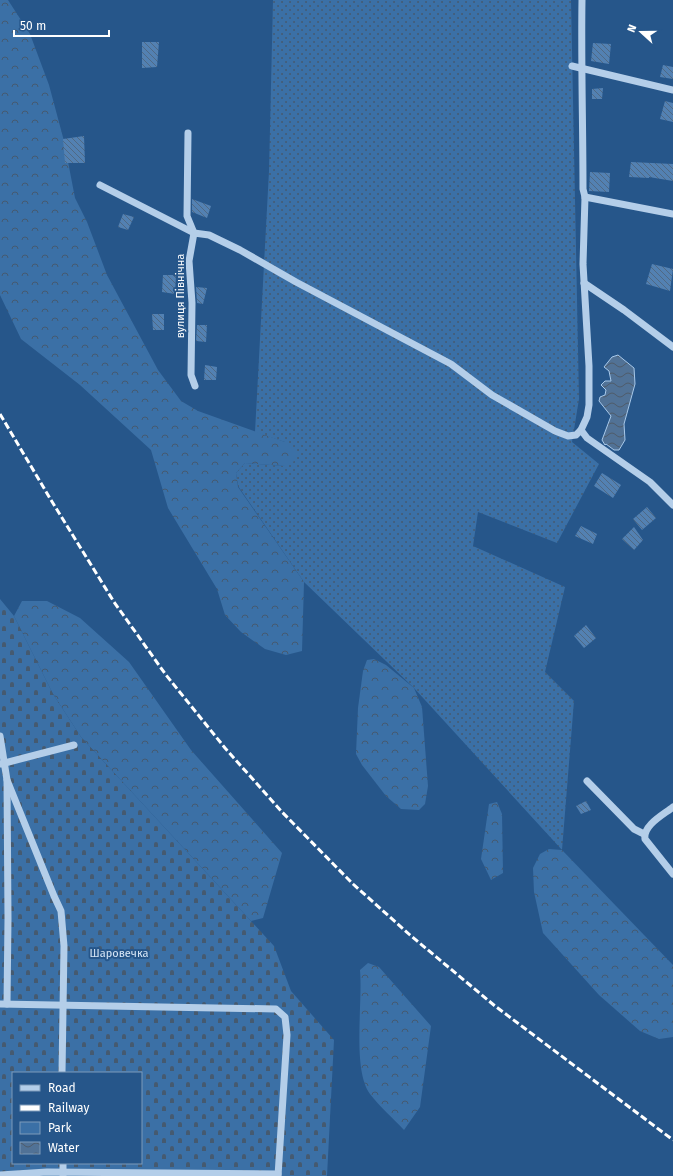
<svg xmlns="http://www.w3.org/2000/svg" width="673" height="1176" font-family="'Fira Sans',sans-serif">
  <defs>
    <pattern id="green-dots" width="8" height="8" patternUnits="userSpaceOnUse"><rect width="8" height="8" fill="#3b70a6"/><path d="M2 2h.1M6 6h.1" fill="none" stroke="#455a70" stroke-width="1.8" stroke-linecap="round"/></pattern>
    <pattern id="forest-crowns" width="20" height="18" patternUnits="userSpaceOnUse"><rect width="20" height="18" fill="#3b70a6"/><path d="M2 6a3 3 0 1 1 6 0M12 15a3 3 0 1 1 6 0" fill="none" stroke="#455a70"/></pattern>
    <pattern id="cemetery-stones" width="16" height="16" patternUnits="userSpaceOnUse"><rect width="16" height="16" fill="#3b70a6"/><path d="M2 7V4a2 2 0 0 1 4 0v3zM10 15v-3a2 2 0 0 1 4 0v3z" fill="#455a70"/></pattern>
    <pattern id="water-waves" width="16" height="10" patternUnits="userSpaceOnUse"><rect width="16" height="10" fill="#517296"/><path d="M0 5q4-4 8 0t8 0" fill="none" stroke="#4e5b6a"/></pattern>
    <pattern id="building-back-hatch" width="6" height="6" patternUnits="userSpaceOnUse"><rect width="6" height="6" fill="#5381b2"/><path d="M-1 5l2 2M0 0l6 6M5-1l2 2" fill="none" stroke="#506984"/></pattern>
  </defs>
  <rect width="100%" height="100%" fill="#26568a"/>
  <polygon fill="url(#green-dots)" points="273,0 571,0 579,399 572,442 599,464 557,543 478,512 473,546 565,587 545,672 574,701 562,850 414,688 304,582 238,486 236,473 245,463 285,466 285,442 255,432 269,171"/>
  <g fill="url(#forest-crowns)">
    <polygon points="0,0 8,0 30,34 49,85 64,141 75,198 87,222 107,275 158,370 181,401 198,411 285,442 295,452 296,460 285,466 245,463 236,473 238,487 304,582 302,651 286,655 265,649 241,632 225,615 217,589 168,508 151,450 80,385 21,339 0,295"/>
    <polygon points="22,601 47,601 80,618 129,662 191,750 282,853 263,918 251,921 81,737 53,694 14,616"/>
    <polygon points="374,659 386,665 414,688 422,707 428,786 425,804 419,810 401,809 386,796 362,765 356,754 358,708 363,671 367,660"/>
    <polygon points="497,802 502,814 503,873 491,880 481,859 489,804"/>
    <polygon points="549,849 562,850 673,965 673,1037 659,1039 640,1031 599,995 543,933 534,892 533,868 540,854"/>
    <path d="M368,963L379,967L431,1026L420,1107L404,1130C393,1118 380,1107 370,1094C352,1069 363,1003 360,970Z"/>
  </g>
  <path fill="url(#cemetery-stones)" fill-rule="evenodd" d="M0,599L14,616L53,694L81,737L274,946L291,991L334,1040L327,1176H0ZM13,1073H141V1163H13Z"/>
  <polygon fill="url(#water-waves)" stroke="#a8c9ea" points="618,355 634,368 635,384 624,424 625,440 619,450 614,450 606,444 605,445 602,440 611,416 599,401 600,397 605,395 606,390 601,385 605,381 611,381 609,371 604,367 612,357"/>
  <g fill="url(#building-back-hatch)">
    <polygon points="142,42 159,42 157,67 142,68"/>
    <polygon points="593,43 611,44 609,64 591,61"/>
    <polygon points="663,65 673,67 673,79 660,77"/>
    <polygon points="603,88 602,99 592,99 592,89"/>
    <polygon points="665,101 673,103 673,122 660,119"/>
    <polygon points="84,136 85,163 65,163 63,139"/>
    <polygon points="631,162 673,164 673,181 649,177 649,178 629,177"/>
    <polygon points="590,172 610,173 609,192 589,191"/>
    <polygon points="192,199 211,206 207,218 192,212"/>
    <polygon points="123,214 134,217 128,230 118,227"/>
    <polygon points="652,264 673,269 670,291 646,284"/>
    <polygon points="163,275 176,275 175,294 162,292"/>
    <polygon points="196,287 207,288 203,304 197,303"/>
    <polygon points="152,314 164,314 164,330 153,330"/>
    <polygon points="197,325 207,325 206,342 196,341"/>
    <polygon points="205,365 217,367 216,380 204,380"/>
    <polygon points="602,473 621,485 613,498 594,486"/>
    <polygon points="647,507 656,518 642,530 633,519"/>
    <polygon points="581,526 597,534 593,544 575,536"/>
    <polygon points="634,527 643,540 634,550 622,539"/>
    <polygon points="586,625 596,638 584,648 574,636"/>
    <polygon points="586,801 591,810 581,814 576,806"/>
  </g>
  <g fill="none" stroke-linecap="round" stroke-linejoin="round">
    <g stroke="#b4cee9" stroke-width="7">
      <polyline points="572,66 673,90"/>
      <polyline points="188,133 187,216 194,233"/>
      <polyline points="100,185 194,233"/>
      <polyline points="585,197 673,214"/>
      <polyline points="584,283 624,310 673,347"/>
      <path d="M195,386L191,375L192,303L189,261L194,233L209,235L240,250L296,282L451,364L492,395L555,431L568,436L576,435L581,430L587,417L589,405V366L583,264L585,197L583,189C583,126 581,63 582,0"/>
      <polyline points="581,430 587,438 650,482 673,505"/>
      <polyline points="0,736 7,780 8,919 7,1004"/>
      <polyline points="1,764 74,745"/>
      <polyline points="7,780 54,896 61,911 64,946 62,1073"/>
      <polyline points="587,781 634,829 644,834"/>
      <path d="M673,807C663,815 643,825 645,839L673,874"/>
      <polyline points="0,1004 276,1009 285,1017 287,1035 278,1176"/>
      <polyline points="63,1163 63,1176"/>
      <polyline points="0,1175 47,1172 278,1174"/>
    </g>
    <polyline stroke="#fff" stroke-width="3" stroke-dasharray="7 3" stroke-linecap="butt" points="0,414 51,500 114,602 166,675 225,748 282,812 353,884 410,935 495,1006 673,1140"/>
  </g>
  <g text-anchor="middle" stroke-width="4" stroke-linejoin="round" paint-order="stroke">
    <g font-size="11" fill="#fff" stroke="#26568a">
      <text transform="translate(180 296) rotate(-90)" y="4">вулиця Північна</text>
    </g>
    <g font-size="11" fill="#d8e7f7" stroke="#26568a">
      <text x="119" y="957">Шаровечка</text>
    </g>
  </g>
  <rect x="12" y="1072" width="130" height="92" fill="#26568a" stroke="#7d9ab9"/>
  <rect x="20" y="1085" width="20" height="6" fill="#b4cee9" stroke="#7d9ab9"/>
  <text x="48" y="1092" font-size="12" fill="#ffffff">Road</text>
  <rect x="20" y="1105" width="20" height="6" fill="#ffffff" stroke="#7d9ab9"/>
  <text x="48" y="1112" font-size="12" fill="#ffffff">Railway</text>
  <rect x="20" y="1122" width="20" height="12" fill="#3b70a6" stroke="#7d9ab9"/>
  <text x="48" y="1132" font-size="12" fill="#ffffff">Park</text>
  <rect x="20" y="1142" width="20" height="12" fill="url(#water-waves)" stroke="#7d9ab9"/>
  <text x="48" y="1152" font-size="12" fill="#ffffff">Water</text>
  <g transform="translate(641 32) rotate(291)" stroke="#26568a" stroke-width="3" paint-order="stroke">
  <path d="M0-3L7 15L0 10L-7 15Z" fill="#ffffff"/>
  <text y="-6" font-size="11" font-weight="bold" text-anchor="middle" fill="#ffffff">N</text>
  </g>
  <path d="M14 30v6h95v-6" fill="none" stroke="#ffffff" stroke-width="2"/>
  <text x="20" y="30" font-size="12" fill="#ffffff" stroke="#26568a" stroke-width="3" paint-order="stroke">50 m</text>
</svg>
